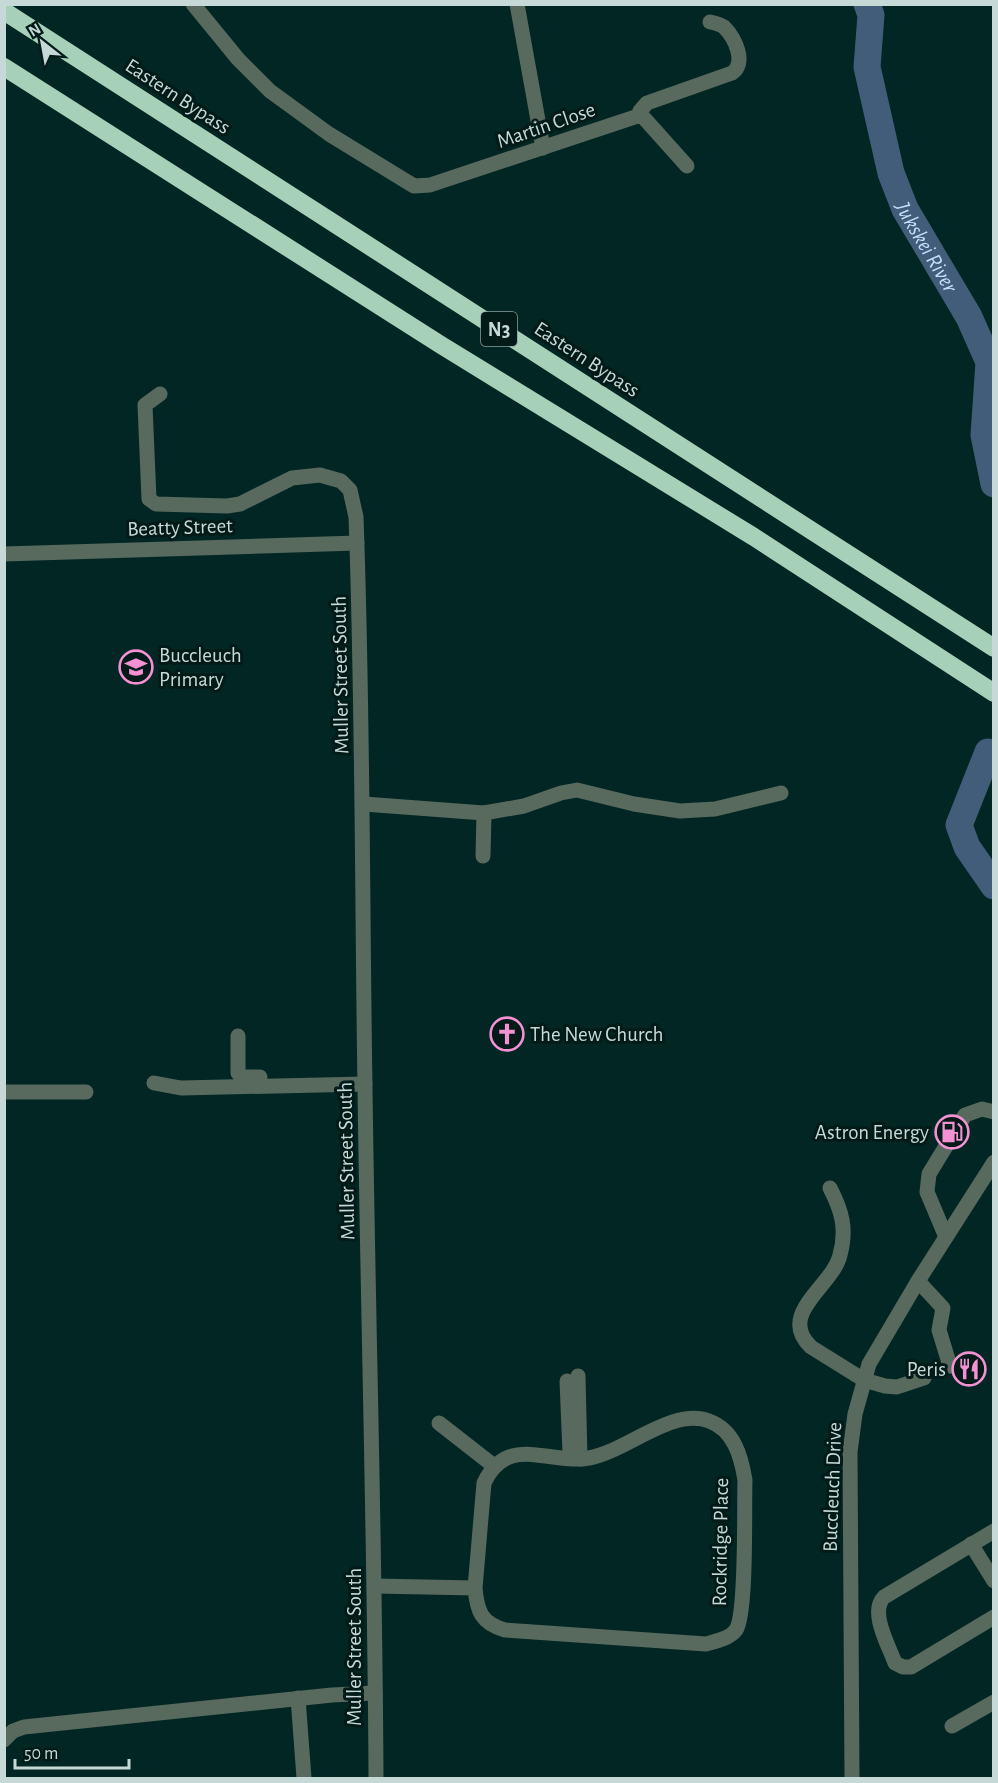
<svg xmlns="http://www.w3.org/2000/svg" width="998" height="1783" font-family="'Alegreya Sans',sans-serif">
  <rect width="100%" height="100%" fill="#012623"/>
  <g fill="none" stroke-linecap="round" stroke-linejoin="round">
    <g stroke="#415d7a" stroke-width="27">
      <path id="s1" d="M867,4L871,15L867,67L891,173L905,209L969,317L989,362L984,435L994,484"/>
      <polyline points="988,752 959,825 967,847 994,886"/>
    </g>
    <g stroke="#58695e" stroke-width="15">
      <polyline points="193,4 238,59 270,91 329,134 414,186 430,185 638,116 644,118 687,166"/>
      <polyline points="517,4 543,148"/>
      <path d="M638,116L640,111L647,103L732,73C747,63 735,38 724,27C720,24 715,23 710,22"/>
      <path d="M160,394L145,405L149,499L156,504L227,506L240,504L292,478L320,475L341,481L350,490L356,517C363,707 362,897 365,1088C368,1318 375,1548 376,1778"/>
      <polyline points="4,554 357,543"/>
      <polyline points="364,804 484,813 524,806 561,793 577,790 634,804 680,811 715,809 781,793"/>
      <polyline points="483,856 484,813"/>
      <polyline points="238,1036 238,1073 242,1077 260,1077"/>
      <polyline points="154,1083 181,1088 365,1084"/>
      <polyline points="4,1092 86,1092"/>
      <path d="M830,1188C842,1211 847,1229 840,1255C833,1286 776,1314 811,1347L864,1380L885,1386L897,1387L924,1378"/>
      <polyline points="946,1237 927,1192 929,1174 965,1115 982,1109 994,1112"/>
      <polyline points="918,1281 943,1308 939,1330 950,1366"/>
      <polyline points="578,1376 580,1459"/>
      <polyline points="567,1381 570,1453"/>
      <polyline points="439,1423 494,1466"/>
      <path d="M994,1531L884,1597C869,1612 889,1646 895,1663L903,1667H911L994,1617"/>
      <polyline points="971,1544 994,1581"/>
      <path d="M375,1586L475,1588C477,1611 481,1623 505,1630L706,1644C716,1641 729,1639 736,1630C747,1613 744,1507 745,1480C741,1456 734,1430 709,1421C672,1407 627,1451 589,1458C548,1465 508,1433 484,1483L475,1588"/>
      <polyline points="298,1698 304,1778"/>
      <polyline points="952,1726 994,1702"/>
      <polyline points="4,1740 13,1731 24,1727 332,1695 375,1693"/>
      <polyline points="852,1778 850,1452 855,1414 869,1364 918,1281 994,1162"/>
    </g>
    <g stroke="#a6d0b7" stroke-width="18">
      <polyline points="4,11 994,648"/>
      <polyline points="4,67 441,345 754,537 994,693"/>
    </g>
  </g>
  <defs>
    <symbol id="school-ring" viewBox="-11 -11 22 22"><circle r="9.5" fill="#021b19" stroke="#f491d3" stroke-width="1.5"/><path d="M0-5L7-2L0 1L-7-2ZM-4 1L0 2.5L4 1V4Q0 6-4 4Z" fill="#f491d3"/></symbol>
    <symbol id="church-ring" viewBox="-11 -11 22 22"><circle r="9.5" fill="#021b19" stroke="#f491d3" stroke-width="1.5"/><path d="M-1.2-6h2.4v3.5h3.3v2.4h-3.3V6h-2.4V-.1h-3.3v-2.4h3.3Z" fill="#f491d3"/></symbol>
    <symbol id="fuel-ring" viewBox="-11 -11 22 22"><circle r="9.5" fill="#021b19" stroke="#f491d3" stroke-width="1.5"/><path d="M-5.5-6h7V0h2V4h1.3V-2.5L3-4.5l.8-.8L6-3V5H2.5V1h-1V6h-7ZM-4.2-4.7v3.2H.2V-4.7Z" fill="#f491d3"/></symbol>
    <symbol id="restaurant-ring" viewBox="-11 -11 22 22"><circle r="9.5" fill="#021b19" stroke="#f491d3" stroke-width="1.5"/><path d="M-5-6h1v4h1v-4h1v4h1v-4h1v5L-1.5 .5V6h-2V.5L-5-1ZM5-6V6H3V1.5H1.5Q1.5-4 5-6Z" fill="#f491d3"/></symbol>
  </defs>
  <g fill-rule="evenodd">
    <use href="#school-ring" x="117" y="648" width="38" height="38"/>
    <use href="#church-ring" x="488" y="1015" width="38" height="38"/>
    <use href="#fuel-ring" x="933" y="1113" width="38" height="38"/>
    <use href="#restaurant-ring" x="950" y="1350" width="38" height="38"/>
  </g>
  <g text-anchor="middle" stroke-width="6" stroke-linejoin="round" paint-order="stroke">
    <rect fill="#021b19" stroke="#8ba09e" stroke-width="1.5" x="481" y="312" width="36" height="34" rx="4.5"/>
    <g font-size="20" font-weight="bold" fill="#c6d9d7">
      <text x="499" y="336">N3</text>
    </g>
    <g font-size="21" fill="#c6d9d7" stroke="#021b19">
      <text transform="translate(178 96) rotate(33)" y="7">Eastern Bypass</text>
      <text transform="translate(546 125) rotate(-19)" y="7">Martin Close</text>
      <text transform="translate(587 359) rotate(33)" y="7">Eastern Bypass</text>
      <text transform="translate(180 527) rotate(-2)" y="7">Beatty Street</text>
      <text transform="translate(340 675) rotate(-91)" y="7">Muller Street South</text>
      <text transform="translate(346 1161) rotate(-91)" y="7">Muller Street South</text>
      <text transform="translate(832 1487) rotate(-88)" y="7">Buccleuch Drive</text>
      <text transform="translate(720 1542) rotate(-89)" y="7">Rockridge Place</text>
      <text transform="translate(354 1647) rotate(-90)" y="7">Muller Street South</text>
    </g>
    <g font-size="21" fill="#c6d9d7" stroke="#021b19" text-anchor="start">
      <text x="159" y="662">Buccleuch<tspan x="159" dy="24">Primary</tspan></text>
      <text x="530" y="1041">The New Church</text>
      <text x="929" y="1139" text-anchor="end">Astron Energy</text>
      <text x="946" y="1376" text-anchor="end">Peris</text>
    </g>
    <g font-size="22" font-style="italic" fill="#c2dffd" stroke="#021b19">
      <text dy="8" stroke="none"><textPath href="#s1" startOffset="255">Jukskei River</textPath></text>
    </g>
  </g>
  <rect width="998" height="1783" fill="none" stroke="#c6d9d7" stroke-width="12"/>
  <g transform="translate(42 42) rotate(329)" stroke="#021b19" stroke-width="4.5" paint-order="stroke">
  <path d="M0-4.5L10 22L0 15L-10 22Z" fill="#c6d9d7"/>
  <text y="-9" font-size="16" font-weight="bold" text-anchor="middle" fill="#c6d9d7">N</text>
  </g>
  <path d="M15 1759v9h114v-9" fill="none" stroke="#c6d9d7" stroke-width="3"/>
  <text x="24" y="1759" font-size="18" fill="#c6d9d7" stroke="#021b19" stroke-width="4.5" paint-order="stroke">50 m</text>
</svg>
